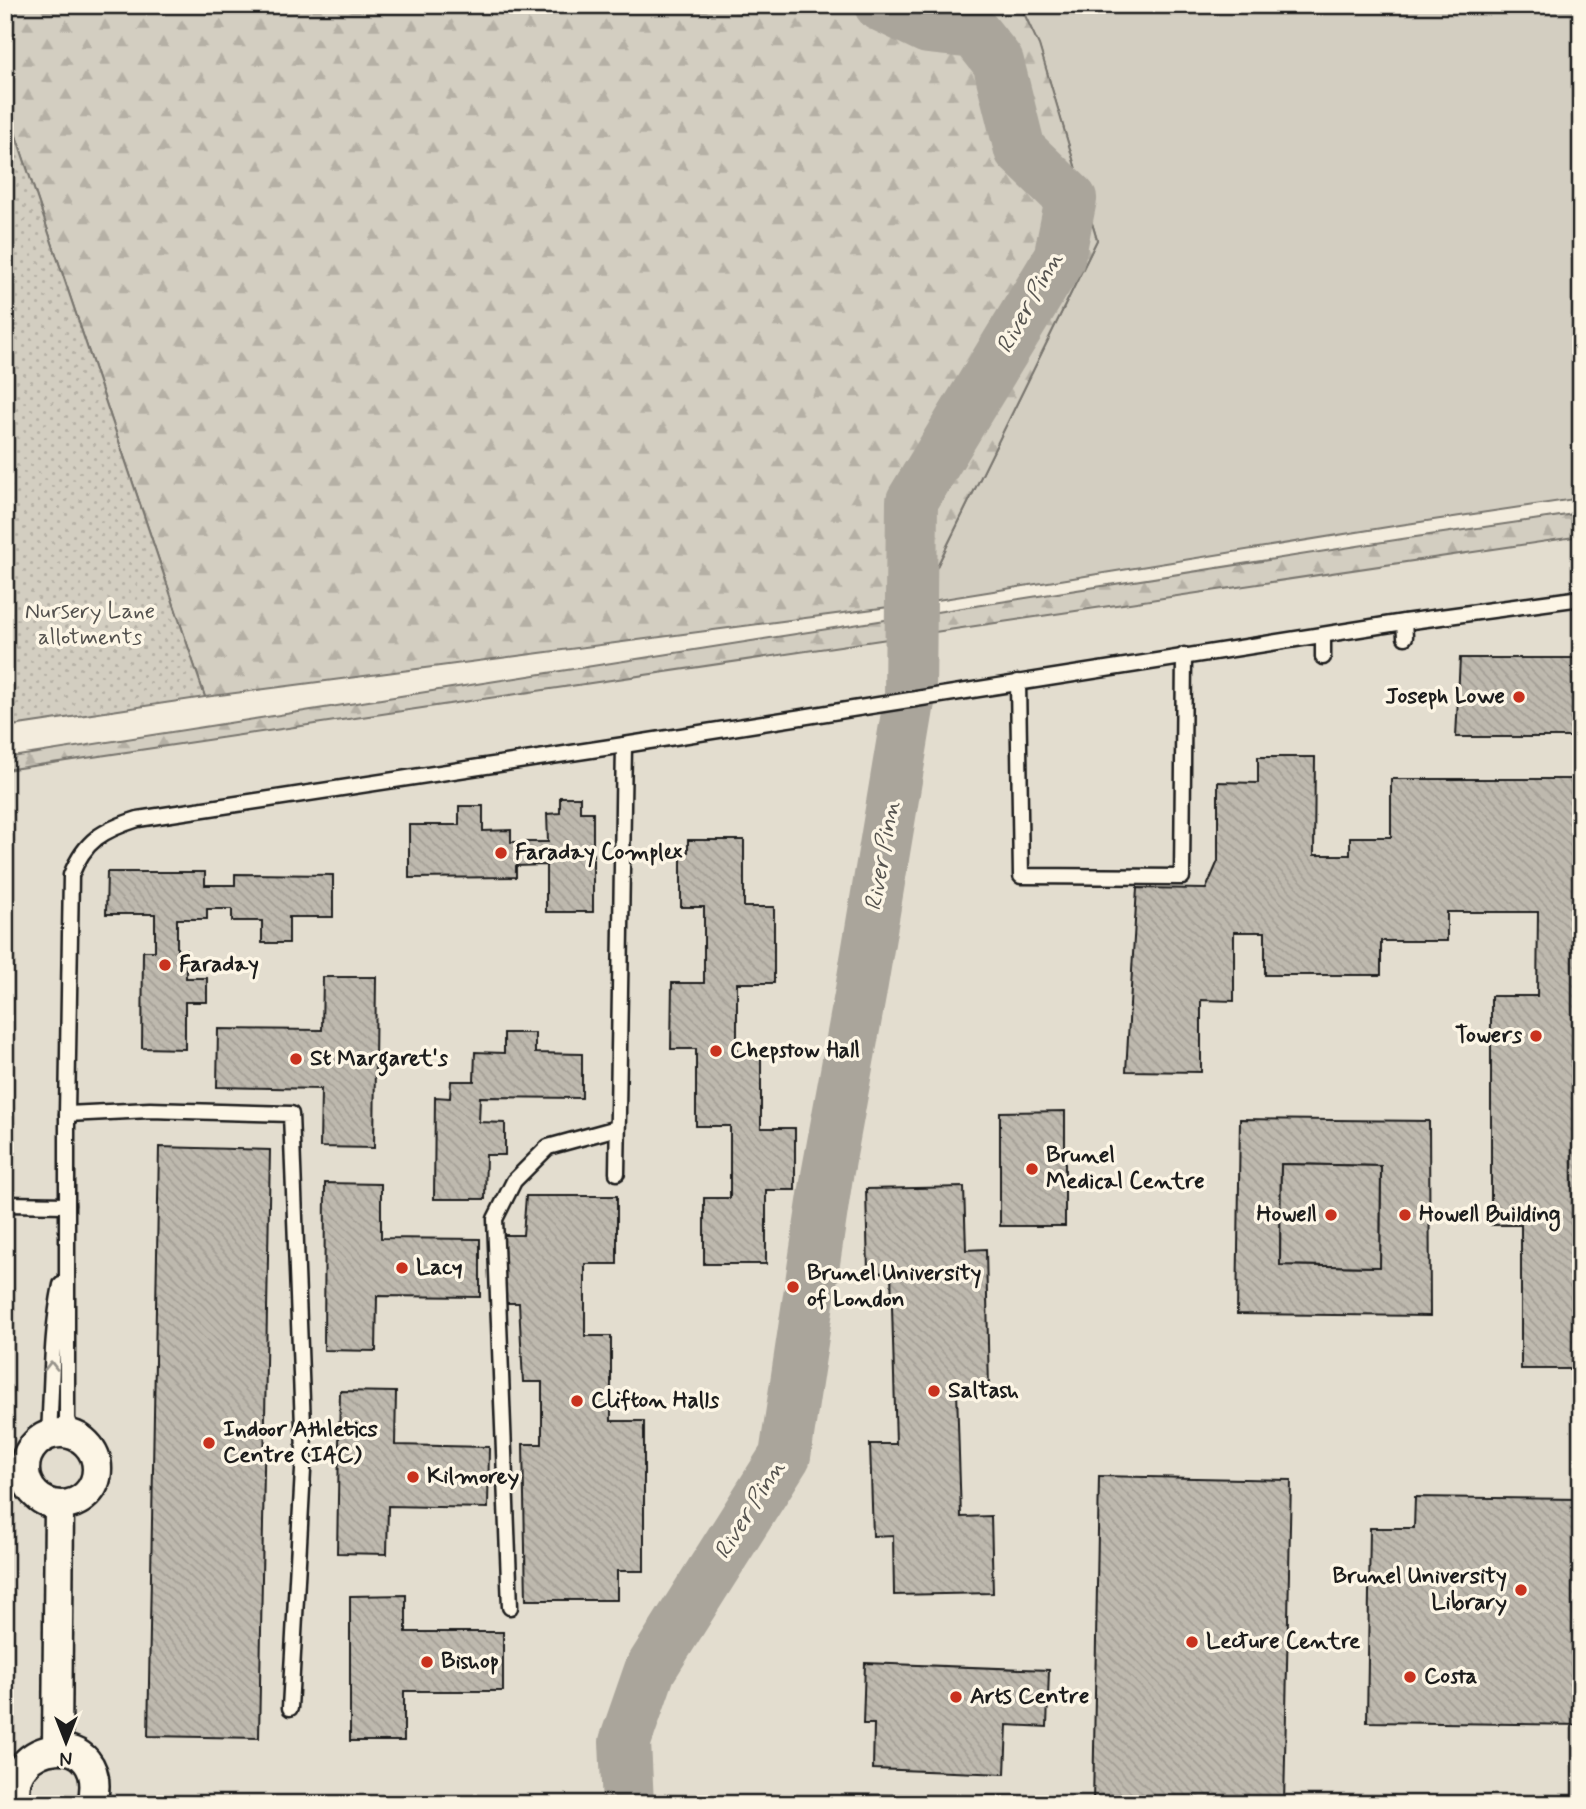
<svg xmlns="http://www.w3.org/2000/svg" width="1586" height="1809" font-family="Mynerve,sans-serif">
	<style>
		.built { fill: #e3ddcf }
		.grass { fill: #d3cec1; stroke: #78756e; stroke-width: 2 }
		.forest { fill: url(#forest-firs); stroke: #78756e; stroke-width: 2 }
		.park { fill: url(#park-tufts); stroke: #78756e; stroke-width: 2 }
		.garden { fill: url(#garden-dots); stroke: #78756e; stroke-width: 2 }
		.lines { fill: none; stroke-linecap: round; stroke-linejoin: round }
		.river { stroke: #aaa59b; stroke-width: 52 }
		.building { fill: url(#building-back-hatch); stroke: #1c1c1c; stroke-width: 2; fill-rule: evenodd }
		.service-casing { stroke: #1c1c1c; stroke-width: 19 }
		.minor-casing { stroke: #1c1c1c; stroke-width: 33 }
		.service { stroke: #fcf5e5; stroke-width: 14 }
		.minor { stroke: #fcf5e5; stroke-width: 28 }
		.oneway { stroke: #97938b }
		.poi-dot { fill: #c8321e; stroke: #fcf5e5; stroke-width: 2.5 }
		.labels { text-anchor: middle; dominant-baseline: central; stroke-width: 7; stroke-linejoin: round; paint-order: stroke }
		.park-label { font-size: 23px; fill: #53514e; stroke: #fcf5e5 }
		.poi-label { font-size: 23px; font-weight: bold; fill: #1c1c1c; stroke: #fcf5e5; text-anchor: start }
		.water-label { font-size: 24px; font-style: italic; fill: #55534f; stroke: #fcf5e5 }
	</style>
	<defs>
		<pattern id="forest-firs" width="22" height="20" patternUnits="userSpaceOnUse" patternTransform="scale(1.75)"><rect width="22" height="20" fill="#d3cec1"/><path d="M5 1l3.5 6h-7zM16 11l3.5 6h-7z" fill="#b5b0a5"/></pattern>
		<pattern id="park-tufts" width="24" height="20" patternUnits="userSpaceOnUse" patternTransform="scale(1.75)"><rect width="24" height="20" fill="#d3cec1"/><path d="M3 7l-1-3M5 7V3M7 7l1-3M15 17l-1-3M17 17v-4M19 17l1-3" fill="none" stroke="#b5b0a5"/></pattern>
		<pattern id="garden-dots" width="8" height="8" patternUnits="userSpaceOnUse" patternTransform="scale(1.75)"><rect width="8" height="8" fill="#d3cec1"/><path d="M2 2h.1M6 6h.1" fill="none" stroke="#b5b0a5" stroke-width="1.8" stroke-linecap="round"/></pattern>
		<pattern id="building-back-hatch" width="6" height="6" patternUnits="userSpaceOnUse" patternTransform="scale(1.75)"><rect width="6" height="6" fill="#beb9ae"/><path d="M-1 5l2 2M0 0l6 6M5-1l2 2" fill="none" stroke="#a39e95"/></pattern>
	</defs>
	<rect width="100%" height="100%" fill="#f3ecdd"/>
	<filter id="ink" filterUnits="userSpaceOnUse"><feTurbulence type="fractalNoise" baseFrequency=".0143" numOctaves="2"/><feDisplacementMap in="SourceGraphic" scale="14" xChannelSelector="R" yChannelSelector="G"/><feConvolveMatrix kernelMatrix="1 2 1 2 8 2 1 2 1" color-interpolation-filters="sRGB"/></filter>
	<g filter="url(#ink)">
		<path class="built" d="M1581,536V1804H5V770Z"/>
		<path class="grass" d="M1020,5H1581V498L1400,525L919,603L1097,240L1039,46Z"/>
		<g class="forest">
			<path d="M5,5H1020L1039,45L1097,240L919,603L205,697L5,103Z"/>
			<path d="M1581,513V536L5,770V758L1402,539Z"/>
		</g>
		<path class="park" d="M841,1794L1074,1797L1075,1804H841Z"/>
		<path class="garden" d="M5,103L205,697L5,727Z"/>
		<g class="lines">
			<path class="river" d="M628,1804L625,1742L650,1670L785,1456L827,1176L861,990L910,696L912,501L1059,259L1071,199L1020,150L998,62L975,33L928,28L880,5"/>
		</g>
		<g class="building">
			<path d="M1460,658H1581V737H1456Z"/>
			<path d="M1258,757H1315L1314,855H1350V837H1391V779H1581V1369H1521V1225H1491V996H1537L1538,912H1447V941H1381V975H1265V932H1234V1001L1201,1000V1072L1126,1071L1137,888L1206,889L1218,861V782L1258,783Z"/>
			<path d="M560,797H580V812H593V912H546V865L516,866V877L409,878V825H459V806H483V831L511,830V842H548L547,814L560,813Z"/>
			<path d="M688,840H744V907H774V983H737V1053H761V1128H795V1190H766V1264H704V1198H730V1126H696V1049H671L672,983H704V907H681V852H688Z"/>
			<path d="M107,872H205V885H235V874L333,875V917H289V943H262V921H232V909H207V919H177V950H186V978H207V1002H185V1049L142,1048L143,951H155V914H106Z"/>
			<path d="M323,977H376L374,1148L320,1147L321,1089L217,1087L218,1029L322,1030Z"/>
			<path d="M504,1033H535V1053L582,1054V1098L480,1097L479,1122L505,1123V1155H486L485,1199H434L435,1097L450,1098L451,1081H474L475,1052L504,1053Z"/>
			<path d="M1065,1111V1226H1000V1112Z"/>
			<path d="M1240,1119L1429,1121L1430,1316L1237,1314ZM1281,1164L1381,1166L1380,1267L1280,1265Z"/>
			<path d="M159,1147L270,1150L259,1738L148,1736Z"/>
			<path d="M1281,1164L1381,1166L1380,1267L1280,1265Z"/>
			<path d="M325,1183L381,1184V1238L480,1239V1297L377,1296L376,1351L324,1350Z"/>
			<path d="M964,1187L966,1250L986,1249L989,1390L957,1391L961,1517L991,1516L993,1593L894,1595L893,1535L873,1536L870,1444H896L891,1272L868,1273L866,1189Z"/>
			<path d="M526,1196H617V1264H585V1336H611V1421H644V1571H617V1600H526L523,1444H542V1382H523L519,1303H500V1235H523Z"/>
			<path d="M340,1391L396,1392L395,1445L489,1447L488,1508L388,1506L387,1554L337,1553Z"/>
			<path d="M1099,1476L1291,1480L1284,1804H1093Z"/>
			<path d="M1415,1497L1581,1499V1725L1367,1722L1370,1528H1414Z"/>
			<path d="M406,1595V1632H503V1691H404V1741H350V1596Z"/>
			<path d="M865,1663L1049,1670L1047,1727L1007,1725L1005,1774L873,1769L874,1724H863Z"/>
		</g>
		<g class="lines">
			<defs>
				<g id="service">
					<path d="M1404,622L1405,637"/>
					<path d="M1323,636V657"/>
					<path d="M1018,682L1021,876L1182,877L1184,655"/>
					<path d="M67,1114L150,1110L291,1114L304,1452L290,1708"/>
					<path d="M617,1173L624,745"/>
					<path d="M5,1204L67,1205"/>
					<path d="M49,1434C52,1384 51,1334 61,1285"/>
					<path d="M72,1434L67,1419V1114L71,875C85,840 103,830 138,819L624,745L1404,622L1581,598"/>
					<path d="M5,1467H25"/>
					<path d="M510,1607L495,1219L514,1181L548,1147L617,1128"/>
				</g>
				<g id="minor">
					<circle cx="61" cy="1469" r="36"/>
					<path d="M57,1748L59,1505"/>
					<path d="M17,1804C0,1738 112,1724 92,1804"/>
				</g>
			</defs>
			<use href="#service" class="service-casing"/>
			<use href="#minor" class="minor-casing"/>
			<use href="#service" class="service"/>
			<use href="#minor" class="minor"/>
		</g>
		<defs><path id="oneway-chevron" d="M-2-3.5L2.5 0L-2 3.5" fill="none" stroke-width="1.6" stroke-linecap="round" stroke-linejoin="round" transform="scale(1.75)"/></defs>
		<use class="oneway" href="#oneway-chevron" transform="translate(51 1366) rotate(-90)"/>
	</g>
	<g class="poi-dot">
		<circle cx="1519" cy="697" r="7"/>
		<circle cx="501" cy="853" r="7"/>
		<circle cx="165" cy="965" r="7"/>
		<circle cx="1536" cy="1036" r="7"/>
		<circle cx="716" cy="1051" r="7"/>
		<circle cx="296" cy="1059" r="7"/>
		<circle cx="1032" cy="1169" r="7"/>
		<circle cx="1331" cy="1215" r="7"/>
		<circle cx="1405" cy="1215" r="7"/>
		<circle cx="402" cy="1268" r="7"/>
		<circle cx="793" cy="1287" r="7"/>
		<circle cx="934" cy="1391" r="7"/>
		<circle cx="577" cy="1401" r="7"/>
		<circle cx="209" cy="1443" r="7"/>
		<circle cx="413" cy="1477" r="7"/>
		<circle cx="1521" cy="1590" r="7"/>
		<circle cx="1192" cy="1642" r="7"/>
		<circle cx="427" cy="1662" r="7"/>
		<circle cx="1410" cy="1677" r="7"/>
		<circle cx="956" cy="1697" r="7"/>
	</g>
	<g class="labels">
		<g class="park-label">
			<text x="90" y="612">Nursery Lane<tspan x="90" dy="26">allotments</tspan></text>
		</g>
		<g class="poi-label">
			<text x="1505" y="697" text-anchor="end">Joseph Lowe</text>
			<text x="515" y="853">Faraday Complex</text>
			<text x="179" y="965">Faraday</text>
			<text x="1522" y="1036" text-anchor="end">Towers</text>
			<text x="730" y="1051">Chepstow Hall</text>
			<text x="310" y="1059">St Margaret's</text>
			<text x="1046" y="1156">Brunel<tspan x="1046" dy="26">Medical Centre</tspan></text>
			<text x="1317" y="1215" text-anchor="end">Howell</text>
			<text x="1419" y="1215">Howell Building</text>
			<text x="416" y="1268">Lacy</text>
			<text x="807" y="1274">Brunel University<tspan x="807" dy="26">of London</tspan></text>
			<text x="948" y="1391">Saltash</text>
			<text x="591" y="1401">Clifton Halls</text>
			<text x="223" y="1430">Indoor Athletics<tspan x="223" dy="26">Centre (IAC)</tspan></text>
			<text x="427" y="1477">Kilmorey</text>
			<text x="1507" y="1577" text-anchor="end">Brunel University<tspan x="1507" dy="26">Library</tspan></text>
			<text x="1206" y="1642">Lecture Centre</text>
			<text x="441" y="1662">Bishop</text>
			<text x="1424" y="1677">Costa</text>
			<text x="970" y="1697">Arts Centre</text>
		</g>
		<g class="water-label">
			<text transform="translate(1030 303) rotate(-61)">River Pinn</text>
			<text transform="translate(883 856) rotate(-80)">River Pinn</text>
			<text transform="translate(750 1510) rotate(-58)">River Pinn</text>
		</g>
	</g>
	<rect width="1586" height="1809" fill="none" stroke="#fcf5e5" stroke-width="28"/>
	<rect x="14" y="14" width="1558" height="1781" fill="none" stroke="#1c1c1c" stroke-width="2.5" filter="url(#ink)"/>
	<g transform="translate(66 1742) rotate(180)" stroke="#fcf5e5" stroke-width="5" paint-order="stroke">
	<path d="M0-5L12 26L0 18L-12 26Z" fill="#1c1c1c"/>
	<text y="-10" font-size="19" font-weight="bold" text-anchor="middle" fill="#1c1c1c">N</text>
	</g>
</svg>
